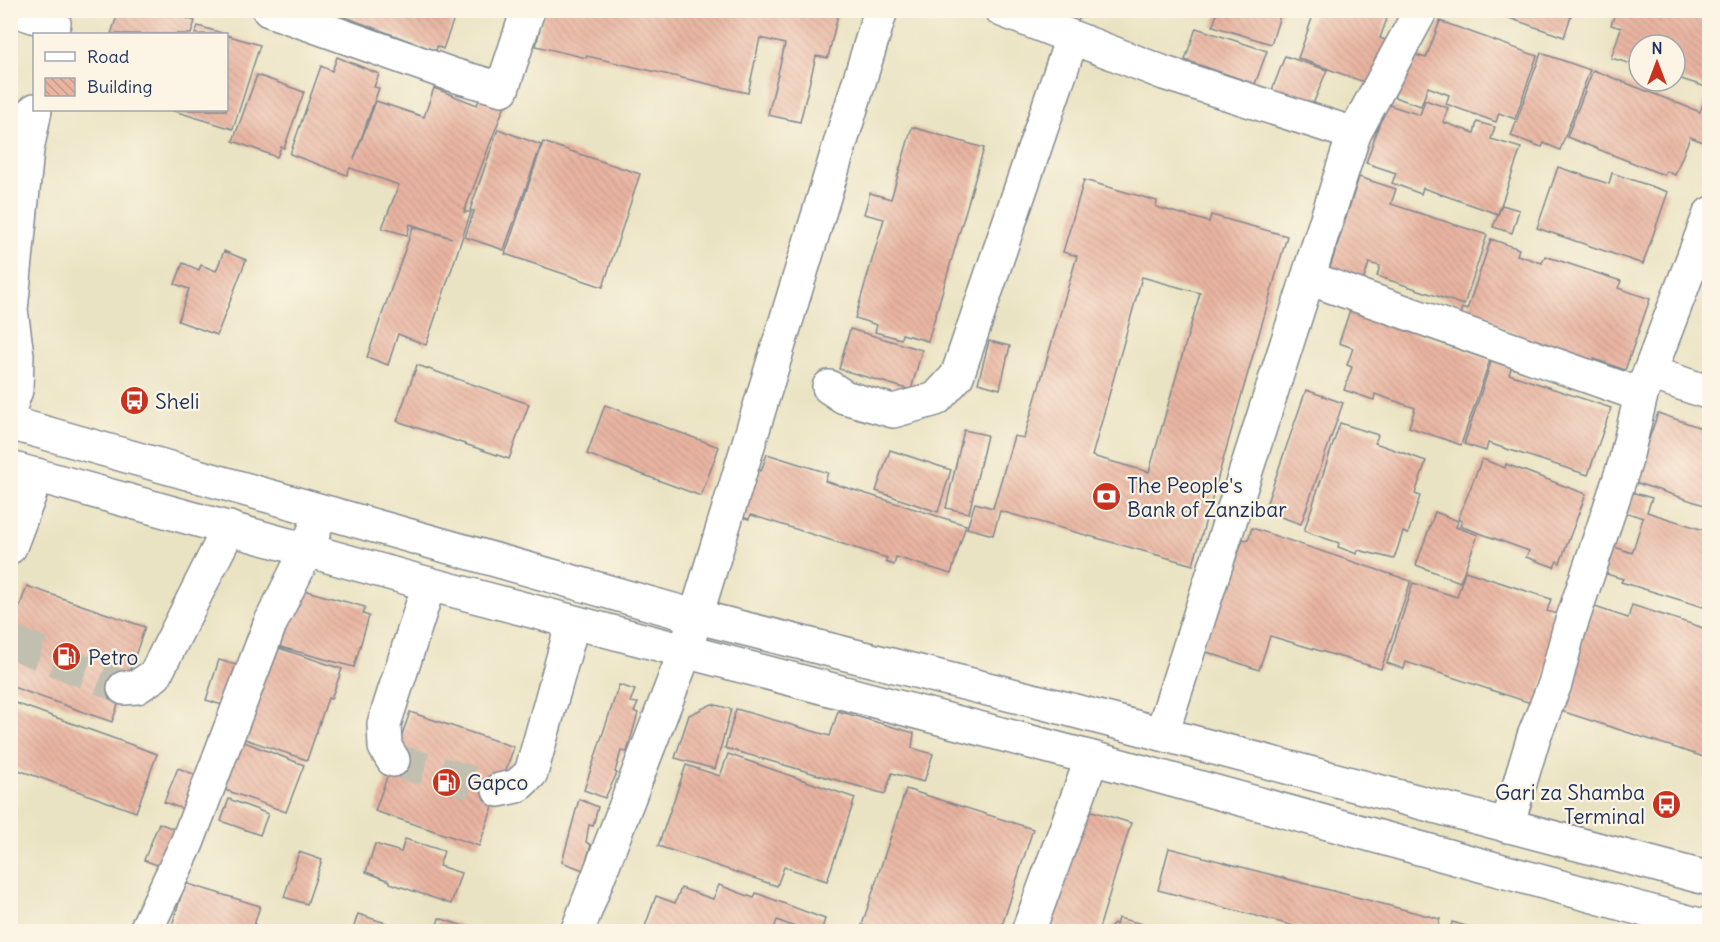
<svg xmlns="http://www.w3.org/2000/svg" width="1720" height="942" font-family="Delius,sans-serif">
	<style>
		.building { fill: url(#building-back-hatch); fill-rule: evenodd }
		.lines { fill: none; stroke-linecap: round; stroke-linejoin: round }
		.minor-tunnel { stroke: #c1bfaf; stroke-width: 33; stroke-dasharray: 33 16; stroke-linecap: butt }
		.minor-casing { stroke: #828990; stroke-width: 36 }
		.major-casing { stroke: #828990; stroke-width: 36 }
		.minor { stroke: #fff; stroke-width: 33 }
		.major { stroke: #fff; stroke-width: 33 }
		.labels { text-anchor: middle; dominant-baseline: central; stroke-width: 4.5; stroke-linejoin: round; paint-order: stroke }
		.poi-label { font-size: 21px; fill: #1b2f5e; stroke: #fcf5e5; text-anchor: start }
	</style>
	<defs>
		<pattern id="building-back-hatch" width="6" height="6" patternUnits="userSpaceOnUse" patternTransform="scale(1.5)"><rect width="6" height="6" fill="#e9b4a0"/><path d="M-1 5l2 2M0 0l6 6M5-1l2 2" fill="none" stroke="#c79b8c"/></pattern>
	</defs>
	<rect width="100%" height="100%" fill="#fcf5e5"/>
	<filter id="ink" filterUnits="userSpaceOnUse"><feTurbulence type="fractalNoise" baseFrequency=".0167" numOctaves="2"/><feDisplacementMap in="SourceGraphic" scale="12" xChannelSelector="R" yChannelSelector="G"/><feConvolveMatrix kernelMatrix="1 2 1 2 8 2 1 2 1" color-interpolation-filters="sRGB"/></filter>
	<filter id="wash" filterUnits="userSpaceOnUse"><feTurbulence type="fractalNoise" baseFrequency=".008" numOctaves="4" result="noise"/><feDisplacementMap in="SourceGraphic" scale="24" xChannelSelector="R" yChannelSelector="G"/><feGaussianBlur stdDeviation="1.35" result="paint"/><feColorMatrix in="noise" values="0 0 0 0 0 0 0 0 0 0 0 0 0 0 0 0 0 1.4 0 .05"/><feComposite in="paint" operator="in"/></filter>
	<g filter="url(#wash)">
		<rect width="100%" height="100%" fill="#eae3c3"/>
		<g id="blocks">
			<g class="building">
				<path d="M119,10H161L195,21L191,34H111Z"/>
				<path d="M457,10L443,49L437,46L436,51L329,11Z"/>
				<path d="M544,10H839L828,58L816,56L800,122L768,115L785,44L760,38L748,93L587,56L586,58L536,46Z"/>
				<path d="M1029,10H1082L1076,27Z"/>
				<path d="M1218,10H1282L1271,44L1213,26Z"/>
				<path d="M1315,10H1390L1380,38L1391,42L1375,86L1298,58Z"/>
				<path d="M1486,10H1573L1564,37Z"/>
				<path d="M1616,10H1694L1710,15V78L1706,87L1675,77V45H1639V66L1611,58L1621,28L1611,25Z"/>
				<path d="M1440,21L1537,56L1515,119L1499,113L1496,122L1446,104L1449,95L1428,87L1421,106L1394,97L1410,53L1426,58Z"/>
				<path d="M198,26L225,34H195Z"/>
				<path d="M1196,28L1267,51L1255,84L1185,60Z"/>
				<path d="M226,35L260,45L233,129L171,110H226Z"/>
				<path d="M1541,53L1590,70L1560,150L1544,143L1542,147L1511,136Z"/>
				<path d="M1285,56L1327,70L1313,104L1272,90Z"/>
				<path d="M337,57L379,74L374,87L379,88L354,159L376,101L424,117L434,88L477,105L481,95L506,102L464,212H471L426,345L398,334L388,365L367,357L413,227L452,238L410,224L407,235L382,228L399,185L350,168L347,175L290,154L321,66L332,71Z"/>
				<path d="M1593,70L1700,112L1705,99L1710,101V135L1706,143L1690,137L1675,175L1666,171L1664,175L1567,137Z"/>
				<path d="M257,75L304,92L284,148L281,147L277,157L233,141Z"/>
				<path d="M1425,100L1448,108L1443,122L1474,133L1477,122L1495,127L1491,139L1521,148L1498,214L1423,188L1421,194L1392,183L1396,173L1366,163L1386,104L1420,115Z"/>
				<path d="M912,127L984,148L928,341L902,334L901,339L875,332L877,325L855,318L884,219L864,214L870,193L891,199Z"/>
				<path d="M498,129L541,145L504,250L465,237L474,211L470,210Z"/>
				<path d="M543,142L640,174L603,287L505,254Z"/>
				<path d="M1558,167L1609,184L1612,173L1668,192L1643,264L1537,228Z"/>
				<path d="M1359,177L1396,189L1391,204L1487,235L1464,305L1377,276L1380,266L1369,263L1361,288L1327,277Z"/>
				<path d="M1084,180L1157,201L1156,207L1209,222L1211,215L1287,236L1193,565L1000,511L993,535L967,528L975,503L993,508L1014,436L1024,438L1077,256L1063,252ZM1142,277L1200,293L1149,472L1092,456Z"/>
				<path d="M1502,205L1519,210L1512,233L1493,227Z"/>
				<path d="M1491,239L1519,249L1517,255L1542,263L1545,256L1621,281L1618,288L1650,299L1625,370L1594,359L1590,368L1513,341L1516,333L1495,326L1493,335L1458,320L1462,308L1467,310Z"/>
				<path d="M224,251L246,260L217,335L178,321L189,289L175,284L183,263L199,270L201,265L216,271Z"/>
				<path d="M1353,301L1390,314L1387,324L1490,360L1461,445L1409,427L1415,408L1375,394L1374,400L1344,390L1352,367L1347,365L1353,348L1339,343Z"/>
				<path d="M850,329L922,350L911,390L839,369Z"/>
				<path d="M989,341L1010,346L1000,389L978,383Z"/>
				<path d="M1495,350L1515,357L1509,374L1611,408L1588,475L1488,443L1486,451L1464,444Z"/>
				<path d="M417,365L529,404L509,459L397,421Z"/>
				<path d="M1306,390L1343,403L1301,524L1264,511Z"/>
				<path d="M605,405L719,447L701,496L587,454Z"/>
				<path d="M1658,413L1710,431V507L1634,482Z"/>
				<path d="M1340,423L1378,435L1375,443L1426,461L1415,494L1420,496L1408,534L1403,532L1394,559L1358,550L1357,554L1338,547L1339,543L1304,531Z"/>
				<path d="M964,430L987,435L969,513L946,508Z"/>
				<path d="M890,450L951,470L938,512L876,491Z"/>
				<path d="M767,454L828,473L825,481L966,525L951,574L896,557L894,565L885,562L887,558L751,515L749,519L730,514L745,466L761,471Z"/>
				<path d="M1482,459L1505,468L1506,464L1586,494L1560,563L1557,561L1554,567L1526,557L1529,551L1460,526L1462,521L1458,519Z"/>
				<path d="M1631,492L1652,498L1647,512L1710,532V609L1621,582L1623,579L1600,572L1609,545L1632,553L1643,518L1625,512Z"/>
				<path d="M1435,512L1458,521L1456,527L1478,535L1460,582L1416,565Z"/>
				<path d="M1252,528L1411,581L1381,669L1270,636L1259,670L1201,650L1232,563L1234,564L1243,539L1248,540Z"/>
				<path d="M1465,571L1551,599L1547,611L1560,615L1537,705L1406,662L1404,669L1387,663L1413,583L1457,597Z"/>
				<path d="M27,586L145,627L112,722L10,686V633Z"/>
				<path d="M299,589L365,607L363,614L369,616L354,667L273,645Z"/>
				<path d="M1589,605L1628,618L1632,605L1710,630V759L1558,710Z"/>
				<path d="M270,645L342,669L331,699L328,698L307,760L239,737Z"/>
				<path d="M219,660L236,665L222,705L206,700Z"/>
				<path d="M619,685L635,690L630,702L638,703L634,712L638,713L627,752L621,751L615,772L617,773L605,798L584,790Z"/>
				<path d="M10,701L157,754L136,812L10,767Z"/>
				<path d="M712,704L731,709L715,769L675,758L689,715Z"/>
				<path d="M736,709L830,736L838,711L914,733L912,748L933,754L924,782L892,773L885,794L725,748Z"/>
				<path d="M410,712L514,747L479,846L375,811Z"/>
				<path d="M239,740L304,765L286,812L220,788Z"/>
				<path d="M728,754L855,798L827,881L784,867L777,886L658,846L686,765L720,776Z"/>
				<path d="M178,768L196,775L183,809L164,802Z"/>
				<path d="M906,789L1033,829L1000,932H883L862,925Z"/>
				<path d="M229,799L268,814L260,835L221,821Z"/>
				<path d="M579,799L598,807L593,826L589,825L586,842L591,845L583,870L562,862Z"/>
				<path d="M1079,807L1131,823L1098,932H1041Z"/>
				<path d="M159,823L179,831L165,868L144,860Z"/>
				<path d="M405,839L444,851L439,866L461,873L451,904L390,883V881L366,872L375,844L401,852Z"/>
				<path d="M1169,848L1440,919L1436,932H1317L1158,890Z"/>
				<path d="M299,852L322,860L307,904L284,897Z"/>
				<path d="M185,883L260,906L252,932H170Z"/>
				<path d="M719,885L754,898L756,893L825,919L821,932H807L777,920L773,932H643L656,896L675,903L681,888L713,899Z"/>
				<path d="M358,914L410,931V932L353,929Z"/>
				<path d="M439,918L479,931V932H435Z"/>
				<path d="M1118,918L1143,924L1142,932H1111L1109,929L1114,923L1116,925Z"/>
				<path d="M1452,922L1484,931V932H1450Z"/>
			</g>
		</g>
	</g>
	<g filter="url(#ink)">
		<use href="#blocks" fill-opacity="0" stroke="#828990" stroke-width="1.5"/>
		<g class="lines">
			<g class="minor-tunnel">
				<path d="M10,641L124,688"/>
				<path d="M393,760L499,790"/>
			</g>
			<defs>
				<g id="minor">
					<path d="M15,10L54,23"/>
					<path d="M269,10L453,75L502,89L528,10"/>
					<path d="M1002,10L1164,73L1354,134"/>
					<path d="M1308,278L1641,395"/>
					<path d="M1651,373L1710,393"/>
					<path d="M829,387L844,397L893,411L936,399L957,376L1072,38"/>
					<path d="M10,407L16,390L17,355L11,310L27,150L35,110"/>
					<path d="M10,547L37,475"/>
					<path d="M124,688L137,687L155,675L229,528"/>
					<path d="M1162,733L1354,134L1421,10"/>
					<path d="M393,760L385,747L384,724L429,584"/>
					<path d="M499,790L517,786L531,773L573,622"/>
					<path d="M1507,826L1534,736L1555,684L1569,630L1625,463L1641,395L1710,214"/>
					<path d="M145,932L187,843L270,624L307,550L321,512"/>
					<path d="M577,932L685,652L881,10"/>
					<path d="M1028,932L1092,758"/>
				</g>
				<g id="major">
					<path d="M10,423L694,616L1056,706L1710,879"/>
					<path d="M10,468L429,584L1092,758L1710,928"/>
				</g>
			</defs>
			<use href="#minor" class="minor-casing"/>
			<use href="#major" class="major-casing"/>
			<use href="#minor" class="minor"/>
			<use href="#major" class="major"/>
		</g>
	</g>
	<defs>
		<symbol id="bus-disc" viewBox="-11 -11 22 22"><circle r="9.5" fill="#c8321e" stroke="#fcf5e5"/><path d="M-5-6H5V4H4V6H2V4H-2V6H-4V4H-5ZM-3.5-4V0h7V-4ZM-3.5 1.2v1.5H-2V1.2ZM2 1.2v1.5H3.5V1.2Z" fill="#fff"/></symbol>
		<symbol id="bank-disc" viewBox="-11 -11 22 22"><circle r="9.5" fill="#c8321e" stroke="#fcf5e5"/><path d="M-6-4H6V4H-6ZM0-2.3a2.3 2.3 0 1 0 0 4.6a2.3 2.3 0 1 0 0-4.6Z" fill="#fff"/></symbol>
		<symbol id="fuel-disc" viewBox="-11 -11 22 22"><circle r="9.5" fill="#c8321e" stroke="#fcf5e5"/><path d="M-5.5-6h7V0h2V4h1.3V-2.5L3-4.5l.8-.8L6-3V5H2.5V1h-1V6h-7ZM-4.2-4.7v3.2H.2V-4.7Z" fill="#fff"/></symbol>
	</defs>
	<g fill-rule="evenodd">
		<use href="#bus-disc" x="118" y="384" width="33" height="33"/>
		<use href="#bank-disc" x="1090" y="480" width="33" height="33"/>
		<use href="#fuel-disc" x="50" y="640" width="33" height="33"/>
		<use href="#fuel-disc" x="430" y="766" width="33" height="33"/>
		<use href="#bus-disc" x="1650" y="788" width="33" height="33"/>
	</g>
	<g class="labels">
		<g class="poi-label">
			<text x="155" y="401">Sheli</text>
			<text x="1127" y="485">The People's<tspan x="1127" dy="24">Bank of Zanzibar</tspan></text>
			<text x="88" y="657">Petro</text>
			<text x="467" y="782">Gapco</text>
			<text x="1645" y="792" text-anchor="end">Gari za Shamba<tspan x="1645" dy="24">Terminal</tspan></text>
		</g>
	</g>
	<rect width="1720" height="942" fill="none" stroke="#fcf5e5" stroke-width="36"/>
	<rect x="33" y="33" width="195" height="78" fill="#fcf5e5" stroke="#a2a6af" stroke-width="1.5"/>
	<rect x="45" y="52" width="30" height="9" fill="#ffffff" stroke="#a2a6af" stroke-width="1.5"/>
	<text x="87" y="63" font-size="18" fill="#1b2f5e">Road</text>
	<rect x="45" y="78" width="30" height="18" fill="url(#building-back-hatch)" stroke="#a2a6af" stroke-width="1.5"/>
	<text x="87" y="93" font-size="18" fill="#1b2f5e">Building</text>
	<g transform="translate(1657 63)"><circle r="28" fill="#fcf5e5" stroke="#a2a6af" stroke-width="1.5"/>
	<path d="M0-4.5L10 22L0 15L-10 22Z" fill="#c8321e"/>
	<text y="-9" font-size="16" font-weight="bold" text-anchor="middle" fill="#1b2f5e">N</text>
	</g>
</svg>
